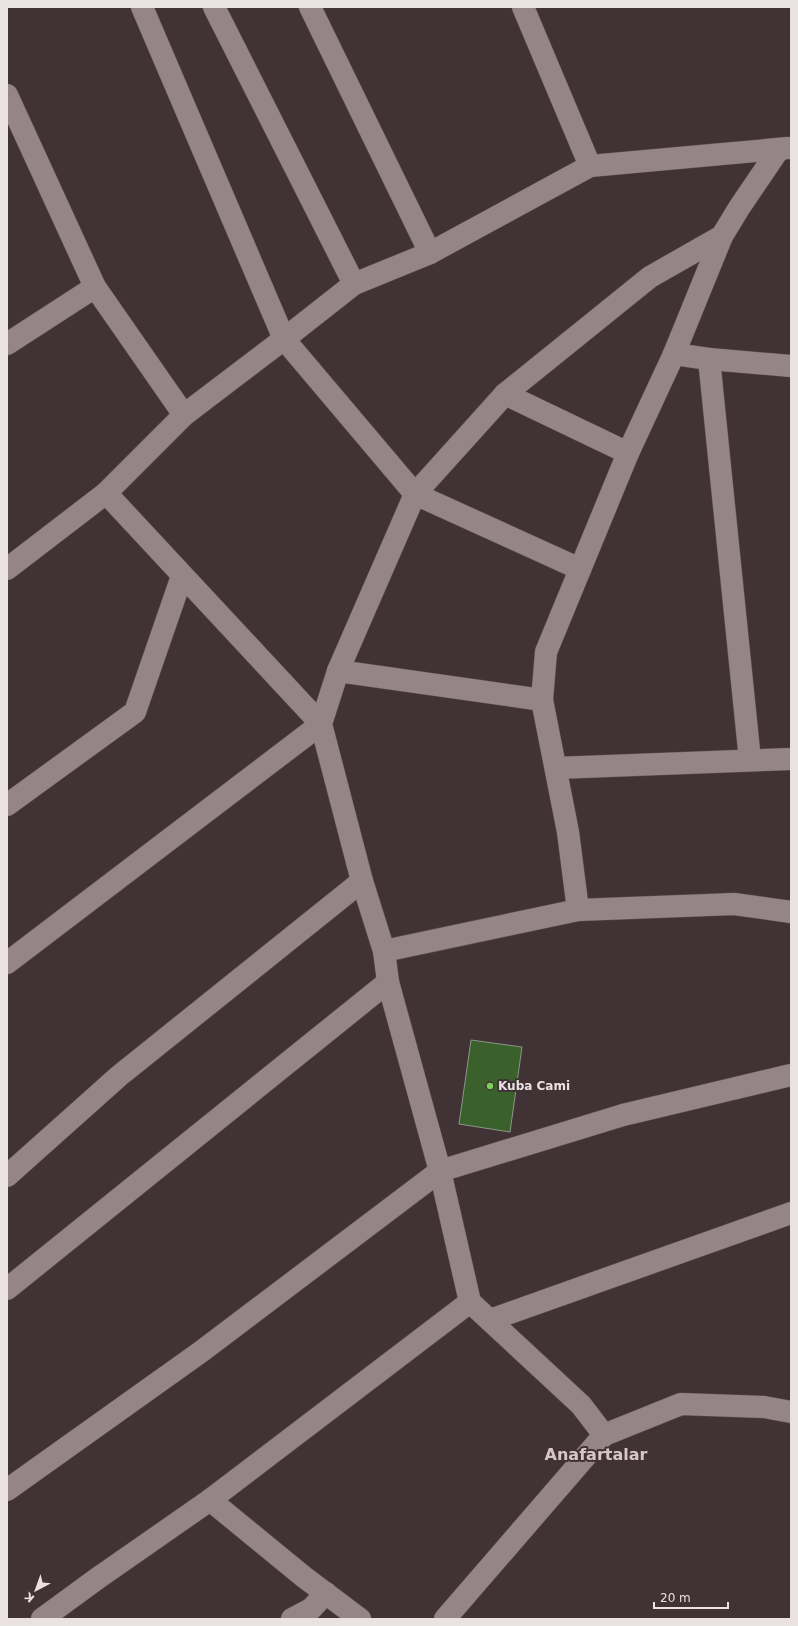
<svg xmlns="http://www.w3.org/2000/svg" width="798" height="1626" font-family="'DejaVu Sans',sans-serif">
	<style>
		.building { fill: #3a602b; stroke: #8c9589 }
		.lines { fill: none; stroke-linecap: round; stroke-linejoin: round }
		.minor-casing { stroke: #5e5253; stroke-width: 23 }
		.minor { stroke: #958587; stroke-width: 22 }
		.poi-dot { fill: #7bd156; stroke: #413335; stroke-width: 1.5 }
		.labels { text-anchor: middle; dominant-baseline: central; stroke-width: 4; stroke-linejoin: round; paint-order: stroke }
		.poi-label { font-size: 12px; font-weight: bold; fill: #eae1e2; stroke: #413335; text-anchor: start }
		.district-label { font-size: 16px; font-weight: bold; fill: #d7c6c7; stroke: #413335 }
	</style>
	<rect width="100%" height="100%" fill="#413335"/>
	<path class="building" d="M471,1040L522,1047L510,1132L459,1124Z"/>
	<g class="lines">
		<defs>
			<g id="minor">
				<path d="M142,7L284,339L415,494L580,569"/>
				<path d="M214,7L354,284"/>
				<path d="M310,7L430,253"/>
				<path d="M523,7L590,166"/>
				<path d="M7,95L95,287L184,415"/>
				<path d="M7,344L95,287"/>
				<path d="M674,354L709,359L791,366"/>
				<path d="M709,359L750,760"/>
				<path d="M505,394L628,453"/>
				<path d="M7,569L106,493L184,415L284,339L354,284L430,253L590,166L788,148"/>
				<path d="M338,671L542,700"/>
				<path d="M556,768L791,759"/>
				<path d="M7,805L135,712L182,576"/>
				<path d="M578,910L568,832L542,700L546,652L628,453L674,354L722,236"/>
				<path d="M384,951L578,910L734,904L791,912"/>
				<path d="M7,963L321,724L106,493"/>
				<path d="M7,1176L119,1076L362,881"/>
				<path d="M7,1289L388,982"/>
				<path d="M490,1320L791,1213"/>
				<path d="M604,1435L581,1405L470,1302L440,1171L388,982L384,951L362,881L321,724L338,671L415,494L505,394L650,277L722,236L739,208L779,149"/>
				<path d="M7,1490L202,1351L440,1171L623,1115L791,1075"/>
				<path d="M210,1500L304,1577L360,1619"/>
				<path d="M42,1619L98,1578L210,1500L470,1302"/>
				<path d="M292,1619L311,1609L326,1593"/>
				<path d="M445,1619L604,1435L681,1404L764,1407L791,1412"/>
			</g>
		</defs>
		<use href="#minor" class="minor-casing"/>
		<use href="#minor" class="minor"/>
	</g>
	<circle class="poi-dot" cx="490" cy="1086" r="4"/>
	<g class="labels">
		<g class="poi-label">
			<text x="498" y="1086">Kuba Cami</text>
		</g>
		<g class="district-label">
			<text x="596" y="1454">Anafartalar</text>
		</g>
	</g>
	<rect width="798" height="1626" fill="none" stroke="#eae1e2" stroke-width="16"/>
	<g transform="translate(36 1590) rotate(221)" stroke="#413335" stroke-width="3" paint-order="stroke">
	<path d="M0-3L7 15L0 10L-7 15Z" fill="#eae1e2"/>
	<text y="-6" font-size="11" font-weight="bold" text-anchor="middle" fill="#eae1e2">K</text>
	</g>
	<path d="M654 1602v6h74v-6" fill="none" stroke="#eae1e2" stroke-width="2"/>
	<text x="660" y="1602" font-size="12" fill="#eae1e2" stroke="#413335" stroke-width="3" paint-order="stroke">20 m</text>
</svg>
